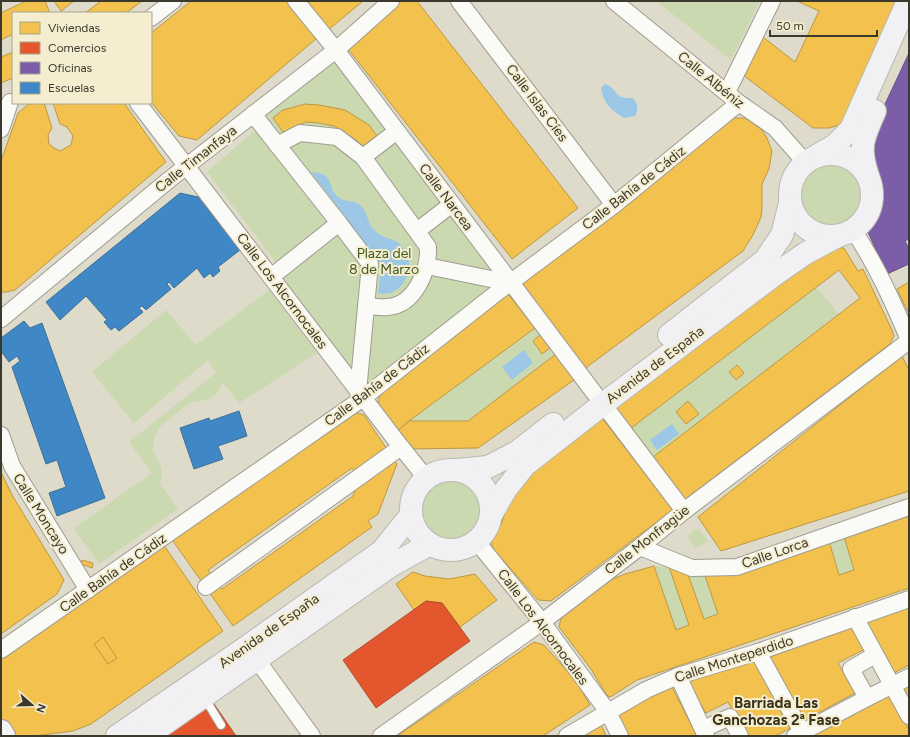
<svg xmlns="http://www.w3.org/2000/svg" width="910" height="737" font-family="Figtree,sans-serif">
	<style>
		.green { fill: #cad9b0 }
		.water { fill: #9cc7e6 }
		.homes { fill: #f2c14e; stroke: #bb9844; fill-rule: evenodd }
		.shops { fill: #e4572e; stroke: #b14e2e }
		.offices { fill: #7b5ea7; stroke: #685382 }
		.schools { fill: #3f88c5; stroke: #3e7097 }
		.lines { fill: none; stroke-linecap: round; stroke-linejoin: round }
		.lane-casing { stroke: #9f9c90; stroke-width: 10 }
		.street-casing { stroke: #9f9c90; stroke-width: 18 }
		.secondary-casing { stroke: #9f9c90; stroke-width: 24 }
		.primary-casing { stroke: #bab8b0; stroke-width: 24 }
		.lane { stroke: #fafaf7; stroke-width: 8 }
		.street { stroke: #fafaf7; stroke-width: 16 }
		.secondary { stroke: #f6f5f5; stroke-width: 22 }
		.primary { stroke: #f1f0f2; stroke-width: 22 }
		.labels { text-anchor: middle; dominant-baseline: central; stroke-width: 4; stroke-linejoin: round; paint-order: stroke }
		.street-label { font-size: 14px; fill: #3b382d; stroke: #f4edd0 }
		.park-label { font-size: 14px; fill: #415b1f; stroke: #f4edd0 }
		.neighbourhood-label { font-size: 15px; font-weight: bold; fill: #39331b; stroke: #f4edd0 }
	</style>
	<rect width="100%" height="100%" fill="#dfdbcb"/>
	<g class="green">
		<path d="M656,1H760L731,60Z"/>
		<path d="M336,50L510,283L358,392L271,277L281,269L207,172L261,125L253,114Z"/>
		<circle cx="829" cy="197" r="32"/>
		<path d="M816,287L839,314L653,457L630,429Z"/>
		<path d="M269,290L317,353L239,403L223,383C219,390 214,399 205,400C199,402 195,401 189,403L160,427L154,437L153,451L161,467L162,476L160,484L178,509L99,564L74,528L152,473L129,442L216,373L208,360L134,423L92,372L166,310L196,345Z"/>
		<path d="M535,328L556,354L468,421H409Z"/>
		<circle cx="451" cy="511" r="32"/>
		<path d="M698,528L708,541L696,549L687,536Z"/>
		<path d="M843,533L854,570L839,575L828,538Z"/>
		<path d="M654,566L669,567L689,625L676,630Z"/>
		<path d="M686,569L704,573L718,614L704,619Z"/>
	</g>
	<g class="water">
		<path d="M605,84C619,88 611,99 633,98L637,104V112L635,116L624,118C612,111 603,103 601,88Z"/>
		<path d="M311,172C338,174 325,189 340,198C347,203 355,199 362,207C368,214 368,225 375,231C383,239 394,238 401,245C415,260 410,283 393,292C388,294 382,294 378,293L381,264Z"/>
		<path d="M524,350L533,363L512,380L502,367Z"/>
		<path d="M672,424L679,434L657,450L650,440Z"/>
	</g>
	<g class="homes">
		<path d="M26,1H45L50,13H13V34L1,40V13Z"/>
		<path d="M54,1H74L61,11Z"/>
		<path d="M101,1H142L126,13H85Z"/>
		<path d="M191,1H287L317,38L197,140L179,136L151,102V33Z"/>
		<path d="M304,1H363L327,31Z"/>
		<path d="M402,1H417L578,208L512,259L345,45Z"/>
		<path d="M797,1H898L843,124L829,128H813L743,75L763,37L795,62L819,11Z"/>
		<path d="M13,52V78L1,83V57Z"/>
		<path d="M30,103H44L52,128L48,135L49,144L54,148L60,151L71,145L73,136L67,127L60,124L53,103H124L166,162L15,290L6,292H1V161L18,113Z"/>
		<path d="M305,104L319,105L345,110L369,125L377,136L363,146L356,140L334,126L318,123L306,122L283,132L273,118L283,110Z"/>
		<path d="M730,118H745L753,123L762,130L767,138L772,151L769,169L762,184V208L761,217L753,235L743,251L583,370L518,283Z"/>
		<path d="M825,247L844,248L858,271L863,269L892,330L894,336L890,344L684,500L653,457L860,298L839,270L630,429L613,409Z"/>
		<path d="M909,282V314L897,289Z"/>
		<path d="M508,294L535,328L409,421L398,431L378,405L380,392Z"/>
		<path d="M540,335L550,348L542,354L533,341Z"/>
		<path d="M556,354L574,380L478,448L405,449L394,434L409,421H468Z"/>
		<path d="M902,356L909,370V491L721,551L698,517Z"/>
		<path d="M737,365L744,373L736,380L729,372Z"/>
		<path d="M688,401L699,414L686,424L676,412Z"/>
		<path d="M346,410L364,415L397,464L378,514L368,521L372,527L233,626L168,534ZM352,468L359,477L353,496L222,589L208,570Z"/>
		<path d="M602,418L673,510L551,601L538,600L494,550L492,546V540L502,522L513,486Z"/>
		<path d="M1,472L12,495L64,580L57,594L1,634Z"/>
		<path d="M909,510V588L637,680L612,696L609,697L606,694L591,669L559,627L561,618L608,581L625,574L654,566L676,630L689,625L669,567L686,569L704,619L718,614L704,573L828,538L839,575L854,570L843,533Z"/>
		<path d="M161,541L223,631L91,724L73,731L34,736H11L1,731V650Z"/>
		<path d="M82,560L93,563L92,568L81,564Z"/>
		<path d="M413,572L425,576L449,579L475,574L497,600L460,627L442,603L426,601L414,610L396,584Z"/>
		<path d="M909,603V665L892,674L862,621Z"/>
		<path d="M850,623L865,649L838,663L855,693L803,721L765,655Z"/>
		<path d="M103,637L117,658L108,664L94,644Z"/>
		<path d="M534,642L544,645L576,681L590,705L543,736H397Z"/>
		<path d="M752,657L791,728L775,736H747L728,702L706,713L687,682Z"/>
		<path d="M909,682V707L898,688Z"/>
		<path d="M671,685L697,736H627L615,716Z"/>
		<path d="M888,692L909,730V736H805Z"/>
		<path d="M600,722L606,736H576Z"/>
	</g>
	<g class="shops">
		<path d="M426,601L442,603L470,641L376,708L343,660Z"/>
		<path d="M212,701L236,736H163Z"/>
	</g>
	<path class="offices" d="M909,53V239L905,241L909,249V264L887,274L866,228L874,211L878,195L874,173L872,132Z"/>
	<g class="schools">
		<path d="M180,193L198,197L240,250L218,267L220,271L213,277L210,273L204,278L197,268L174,288L169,282L167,284L171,289L146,310L142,306L139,308L143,312L119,331L115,327L111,330L104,322L107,320L86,296L60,320L46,302Z"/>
		<path d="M24,321L30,328L42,323L105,498L57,516L49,493L66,487L57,460L46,464L12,367L20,361L17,356L9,362L1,351V338Z"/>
		<path d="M239,411L247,436L218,446L223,459L194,469L180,428L209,418L210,421Z"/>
	</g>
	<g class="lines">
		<defs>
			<path id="lane" d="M204,697L221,725"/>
			<g id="street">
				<path d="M296,1L336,50L595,394"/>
				<path d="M459,1L614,205"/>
				<path d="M614,1L739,103L775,128L805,162"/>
				<path d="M151,18L173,1"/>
				<path d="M727,92L772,1"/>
				<path d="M138,103L401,447L426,478"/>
				<path d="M253,114L339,223"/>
				<path d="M1,129L10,102"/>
				<path d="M277,145L300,133L337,137L363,157L428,247C429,270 415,305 388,307C381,308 373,306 366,306"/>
				<path d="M363,157L397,131"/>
				<path d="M853,230C876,264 893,302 909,340"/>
				<path d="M417,231L452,204"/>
				<path d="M427,266L510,283"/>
				<path d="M271,277L339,223L370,264L358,392"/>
				<path d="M1,319L170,179L336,50L391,1"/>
				<path d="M603,404L684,511"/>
				<path d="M1,435L12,466L88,590"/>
				<path d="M477,542L542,622L608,712L620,736"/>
				<path d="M640,547L692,568L737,567L909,507"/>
				<path d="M206,587L401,447"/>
				<path d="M855,617L909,716"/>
				<path d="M1,650L363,398L499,291L614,205L739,103"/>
				<path d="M758,652L802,732"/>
				<path d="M257,660L312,736"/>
				<path d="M678,676L706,736"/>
				<path d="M867,698L851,669L875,655"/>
				<path d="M703,729L730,717L740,736"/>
				<path d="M381,736L542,622L640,547L684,511L909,341"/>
				<path d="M567,736L646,690L678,676L758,652L909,599"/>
				<path d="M795,736L867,698L909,677"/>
			</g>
			<path id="secondary" d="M1,731L4,736"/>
			<g id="primary">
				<circle cx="831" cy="195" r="41"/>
				<path d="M818,155L835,145L851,129L908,1"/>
				<path d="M868,176C858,147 863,138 875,111"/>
				<path d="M669,335L765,260L782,235L790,203"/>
				<path d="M457,470L488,467L517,452L553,424"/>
				<circle cx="451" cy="510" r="40"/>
				<path d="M491,515L506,489L525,465L603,404L777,273L806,253L838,236"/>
				<path d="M117,736L248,646L382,551L411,515"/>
				<path d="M147,736L392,565L430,544"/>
			</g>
		</defs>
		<use href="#lane" class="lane-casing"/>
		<use href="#street" class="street-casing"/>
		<use href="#secondary" class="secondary-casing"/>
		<use href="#primary" class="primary-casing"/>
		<use href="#lane" class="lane"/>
		<use href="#street" class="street"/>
		<use href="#secondary" class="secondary"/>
		<use href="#primary" class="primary"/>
	</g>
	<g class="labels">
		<g class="street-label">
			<text transform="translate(711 80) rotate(39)">Calle Albéniz</text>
			<text transform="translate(537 103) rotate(53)">Calle Islas Cíes</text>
			<text transform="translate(196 159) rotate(-38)">Calle Timanfaya</text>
			<text transform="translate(634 188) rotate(-38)">Calle Bahía de Cádiz</text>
			<text transform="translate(446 197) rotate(53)">Calle Narcea</text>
			<text transform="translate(282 291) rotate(53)">Calle Los Alcornocales</text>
			<text transform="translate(655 365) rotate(-37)">Avenida de España</text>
			<text transform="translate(377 385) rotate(-37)">Calle Bahía de Cádiz</text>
			<text transform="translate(41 514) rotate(58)">Calle Moncayo</text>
			<text transform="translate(647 540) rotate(-38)">Calle Monfragüe</text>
			<text transform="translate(775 553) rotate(-19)">Calle Lorca</text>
			<text transform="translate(113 573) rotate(-35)">Calle Bahía de Cádiz</text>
			<text transform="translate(543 627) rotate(53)">Calle Los Alcornocales</text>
			<text transform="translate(269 631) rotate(-35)">Avenida de España</text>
			<text transform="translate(734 659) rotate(-18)">Calle Monteperdido</text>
		</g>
		<g class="park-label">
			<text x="384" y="253">Plaza del<tspan x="384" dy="16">8 de Marzo</tspan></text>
		</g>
		<g class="neighbourhood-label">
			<text x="776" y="703">Barriada Las<tspan x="776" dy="17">Ganchozas 2ª Fase</tspan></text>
		</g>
	</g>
	<rect width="910" height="737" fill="none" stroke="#3b382d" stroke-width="4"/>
	<rect x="12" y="12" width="140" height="92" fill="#f4edd0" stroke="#aaa58f"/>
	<rect x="20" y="22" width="20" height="12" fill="#f2c14e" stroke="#aaa58f"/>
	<text x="48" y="32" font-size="12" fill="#3b382d">Viviendas</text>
	<rect x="20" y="42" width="20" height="12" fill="#e4572e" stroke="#aaa58f"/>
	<text x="48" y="52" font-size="12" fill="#3b382d">Comercios</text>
	<rect x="20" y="62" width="20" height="12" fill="#7b5ea7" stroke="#aaa58f"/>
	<text x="48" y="72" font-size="12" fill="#3b382d">Oficinas</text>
	<rect x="20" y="82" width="20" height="12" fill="#3f88c5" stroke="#aaa58f"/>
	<text x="48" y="92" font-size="12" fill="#3b382d">Escuelas</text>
	<g transform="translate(32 705) rotate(110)" stroke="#f4edd0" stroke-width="3" paint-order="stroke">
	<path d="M0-3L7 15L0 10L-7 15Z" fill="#3b382d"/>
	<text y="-6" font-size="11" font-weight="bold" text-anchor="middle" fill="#3b382d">N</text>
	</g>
	<path d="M770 30v6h107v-6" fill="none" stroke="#3b382d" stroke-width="2"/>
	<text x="776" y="30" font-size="12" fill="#3b382d" stroke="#f4edd0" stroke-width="3" paint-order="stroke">50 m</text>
</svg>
